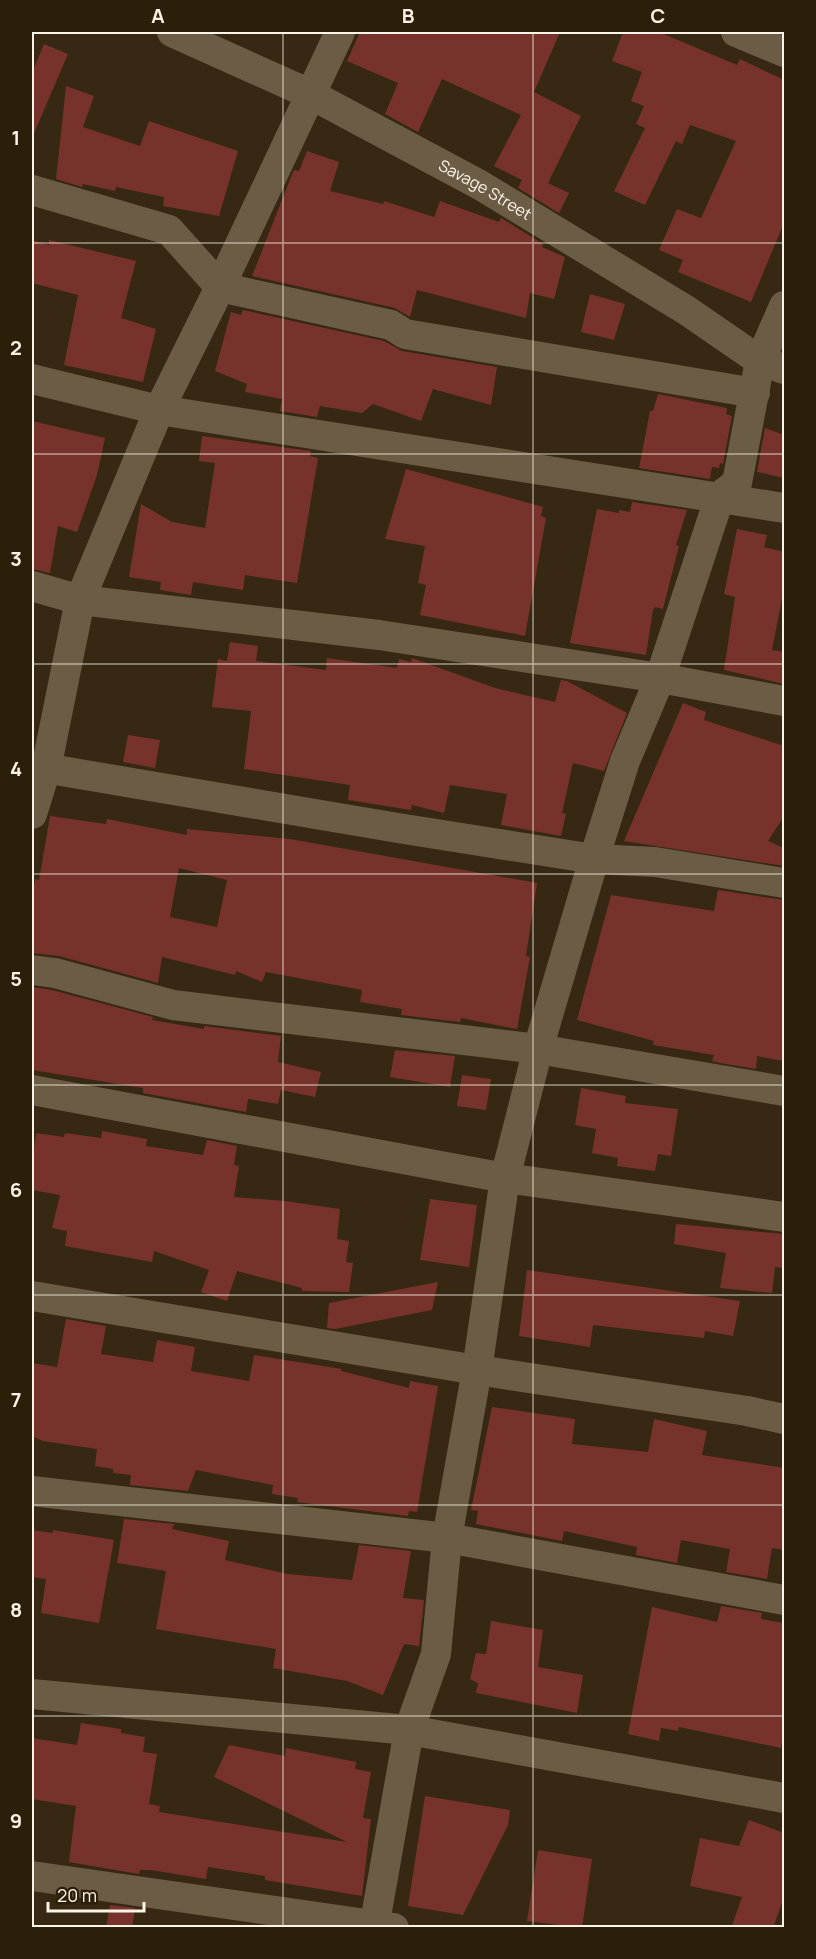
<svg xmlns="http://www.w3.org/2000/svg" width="816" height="1959" font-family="Manrope,sans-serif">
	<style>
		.building { fill: #77332b; fill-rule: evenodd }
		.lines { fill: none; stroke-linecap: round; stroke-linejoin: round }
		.minor { stroke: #6b5c45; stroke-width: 30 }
		.grid { fill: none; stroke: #fdf4e7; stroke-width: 1.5; stroke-opacity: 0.55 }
		.labels { text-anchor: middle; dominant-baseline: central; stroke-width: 5; stroke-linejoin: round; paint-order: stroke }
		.street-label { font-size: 16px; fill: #fdf4e7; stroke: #2c1f09 }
		.neatline { fill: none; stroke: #fdf4e7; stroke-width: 2 }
		.grid-label { font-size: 20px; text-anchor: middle; font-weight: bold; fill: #fdf4e7 }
	</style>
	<rect width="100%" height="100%" fill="#362813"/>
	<g class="building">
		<path d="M360,32H560L534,92L581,116L548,183L569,193L559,213L518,188L522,180L494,166L521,115L442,79L418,132L385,114L398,83L347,61Z"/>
		<path d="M623,32H659L737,65L740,59L784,80V223L751,302L678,272L683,260L659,250L677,209L701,218L736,141L690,125L682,144L676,141L645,205L614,191L645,128L636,124L644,106L631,101L642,72L612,61Z"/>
		<path d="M44,44L68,54L32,138V72Z"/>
		<path d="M66,86L94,96L83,127L140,146L149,121L238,151L219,216L163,206L164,197L116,187L115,191L83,184L82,187L56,179Z"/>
		<path d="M307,151L339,162L330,191L383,204L384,201L434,217L440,201L499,222L501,218L543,244L542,247L565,257L554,299L530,293L526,318L417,290L410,317L395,308L252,276L291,177L294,170L299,171Z"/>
		<path d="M32,240L49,245V240L136,261L121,318L156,329L143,382L64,365L78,295L32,283Z"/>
		<path d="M590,294L625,304L614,340L581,332Z"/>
		<path d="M243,310L384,341L402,351L497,367L491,405L433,389L421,421L373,404L362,413L320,406L317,417L280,411L282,399L245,392L247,384L215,371L231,312L241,315Z"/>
		<path d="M658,394L727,408L726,414L732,416L723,464L720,463L719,468L712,467L710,479L639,468L650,411H653Z"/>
		<path d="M32,421L105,438L97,475L77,532L58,526L50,573L32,569Z"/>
		<path d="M765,428L784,435V478L757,472Z"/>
		<path d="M202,436L311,451L310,456L318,458L297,583L245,575L243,590L193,582L191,595L160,590L161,582L129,577L141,504L172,522L205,528L215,463L199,461Z"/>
		<path d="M406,469L543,507L541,516L546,518L525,636L420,615L426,585L418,583L425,546L385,539Z"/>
		<path d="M632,502L687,510L676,545L679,546L663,609L655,607L653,610L646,655L570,643L597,509L619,513V510L630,512Z"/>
		<path d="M737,529L767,535L764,547L784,552V588L772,650L784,652V684L724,670L735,597L724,594Z"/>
		<path d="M230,642L258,646L256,661L326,670L327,658L397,668L399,659L411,662L412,658L495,688L555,702L561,680L567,681L627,713L604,771L573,763L562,813L566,814L561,836L501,825L507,794L450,785L444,813L412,805L411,810L348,800L350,785L244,769L251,711L212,707L218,659L227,661Z"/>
		<path d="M683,703L706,712L704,720L784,746V816L768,841L784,848V866L624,841Z"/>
		<path d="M128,735L160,740L155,768L123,762Z"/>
		<path d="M50,816L106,824L107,819L187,835V829L290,839L537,883L526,956L530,957L517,1029L461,1018L460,1022L401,1015L402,1009L360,1002L362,990L266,972L262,982L236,971L235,975L162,957L158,983L59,956L32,953V899L35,879L39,880ZM179,868L227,880L217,927L170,917Z"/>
		<path d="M718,890L784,900V1061L757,1056L756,1069L720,1063L712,1061L714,1055L653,1045L654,1041L577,1020L611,895L714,911Z"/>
		<path d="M32,987L52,990L153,1017L152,1020L204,1029V1026L281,1036L278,1062L321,1072L315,1097L281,1090L278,1104L248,1099L246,1112L143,1093V1088L32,1070Z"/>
		<path d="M395,1050L455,1056L450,1087L390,1077Z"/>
		<path d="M462,1075L491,1079L486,1110L457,1106Z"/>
		<path d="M581,1088L626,1096L625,1103L678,1109L671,1156L658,1154L655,1171L617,1166L618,1158L592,1153L596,1129L575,1125Z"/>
		<path d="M102,1131L147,1139L146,1146L203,1155L207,1140L237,1146L234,1165L239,1166L234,1197L285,1201L340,1209L337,1239L349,1241L346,1262L353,1263L349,1292L302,1291V1288L237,1271L227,1301L201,1292L209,1270L154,1251L152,1262L65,1246L67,1231L52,1228L60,1195L32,1190V1163L36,1133L64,1137L65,1133L101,1138Z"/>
		<path d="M430,1199L477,1205L469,1267L420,1260Z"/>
		<path d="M676,1224L784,1234V1268L775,1267L772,1293L720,1288L726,1253L674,1244Z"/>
		<path d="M527,1270L740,1301L733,1336L705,1331L704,1338L593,1325L590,1347L519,1336Z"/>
		<path d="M438,1282L432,1310L335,1329L327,1328L329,1303Z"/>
		<path d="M66,1319L106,1326L101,1354L153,1362L157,1340L195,1347L191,1371L249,1381L254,1355L342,1369L341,1371L409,1388L410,1381L438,1386L417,1512L409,1511L408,1516L297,1502L298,1498L272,1494L273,1485L196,1470L188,1491L130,1485L131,1475L113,1473V1469L95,1466L97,1449L43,1441L32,1436V1363L57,1367Z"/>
		<path d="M492,1407L575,1419L572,1444L648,1452L654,1419L707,1431L702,1455L784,1468V1550L772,1548L767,1579L726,1572L730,1549L681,1540L677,1563L636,1555L637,1547L564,1531L562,1541L476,1524L478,1511L471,1510Z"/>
		<path d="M124,1519L174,1524L172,1529L229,1541L225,1560L288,1574L352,1580L359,1545L411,1551L403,1598L424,1600L419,1646L404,1644L383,1695L347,1681L273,1668L276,1649L156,1629L166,1571L117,1563Z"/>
		<path d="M32,1530L53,1533V1530L114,1540L99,1623L41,1613L46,1579L32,1577Z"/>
		<path d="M721,1606L762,1613L761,1619L784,1623V1731L781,1748L679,1727L678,1731L661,1728L659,1741L628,1734L652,1607L717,1622Z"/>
		<path d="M491,1621L543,1630L538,1667L583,1675L577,1713L476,1693L478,1683L470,1679L476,1653L486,1654Z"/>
		<path d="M81,1723L121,1729V1733L145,1737L143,1752L157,1754L149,1804L160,1806L159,1812L347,1842L214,1777L229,1745L285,1756L286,1748L356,1762L355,1769L371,1772L363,1818L371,1819L362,1896L265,1880V1876L208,1867L206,1879L151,1870H140L139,1874L69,1862L76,1806L32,1799V1738L77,1745Z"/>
		<path d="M425,1796L510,1810L508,1825L463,1915L408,1906Z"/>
		<path d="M749,1820L784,1833V1897L773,1928H731L742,1897L690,1886L700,1838L739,1846Z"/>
		<path d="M538,1850L592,1859L582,1928L527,1921Z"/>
		<path d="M110,1905L135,1908L132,1928H106Z"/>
	</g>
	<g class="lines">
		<g class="minor">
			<path id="s1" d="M172,32L310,94L480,185L686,310L760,361L784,369"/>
			<path d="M736,32L784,52"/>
			<path d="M32,190L169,230L220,287L391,325L405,334L755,393"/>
			<path d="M32,379L159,410L784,508"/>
			<path d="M32,586L80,600L379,635L660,678L720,496L737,483L760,361L784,306"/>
			<path d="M32,766L398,828L594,859L655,862L784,883"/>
			<path d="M32,814L46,769L80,600L159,410L220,287L340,32"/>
			<path d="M32,970L55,973L173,1005L538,1049L784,1091"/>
			<path d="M32,1090L505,1178L784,1217"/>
			<path d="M32,1296L477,1370L747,1411L784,1419"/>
			<path d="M32,1491L447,1538L784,1600"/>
			<path d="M32,1694L409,1730L784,1798"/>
			<path d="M32,1876L394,1928"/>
			<path d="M374,1928L409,1730L436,1654L447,1538L477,1370L505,1178L538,1049L594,859L625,761L660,678L784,701"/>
		</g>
	</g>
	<path class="grid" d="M283,32V1928M533,32V1928M32,243H784M32,454H784M32,664H784M32,874H784M32,1085H784M32,1295H784M32,1505H784M32,1716H784"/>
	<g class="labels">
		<g class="street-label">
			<text stroke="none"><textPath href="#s1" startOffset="351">Savage Street</textPath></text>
		</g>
	</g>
	<rect width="816" height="1959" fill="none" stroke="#2c1f09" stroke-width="66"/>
	<path d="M48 1902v9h96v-9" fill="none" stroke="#fdf4e7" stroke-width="3"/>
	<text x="57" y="1902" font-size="18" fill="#fdf4e7" stroke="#2c1f09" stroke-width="4.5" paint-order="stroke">20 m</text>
	<rect x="33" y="33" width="750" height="1893" class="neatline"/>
	<g class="grid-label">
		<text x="158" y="23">A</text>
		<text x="408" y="23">B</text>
		<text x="658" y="23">C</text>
		<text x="16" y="145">1</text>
		<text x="16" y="355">2</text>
		<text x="16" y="566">3</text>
		<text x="16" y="776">4</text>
		<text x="16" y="986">5</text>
		<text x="16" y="1197">6</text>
		<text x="16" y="1407">7</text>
		<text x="16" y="1617">8</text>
		<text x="16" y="1828">9</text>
	</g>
</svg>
